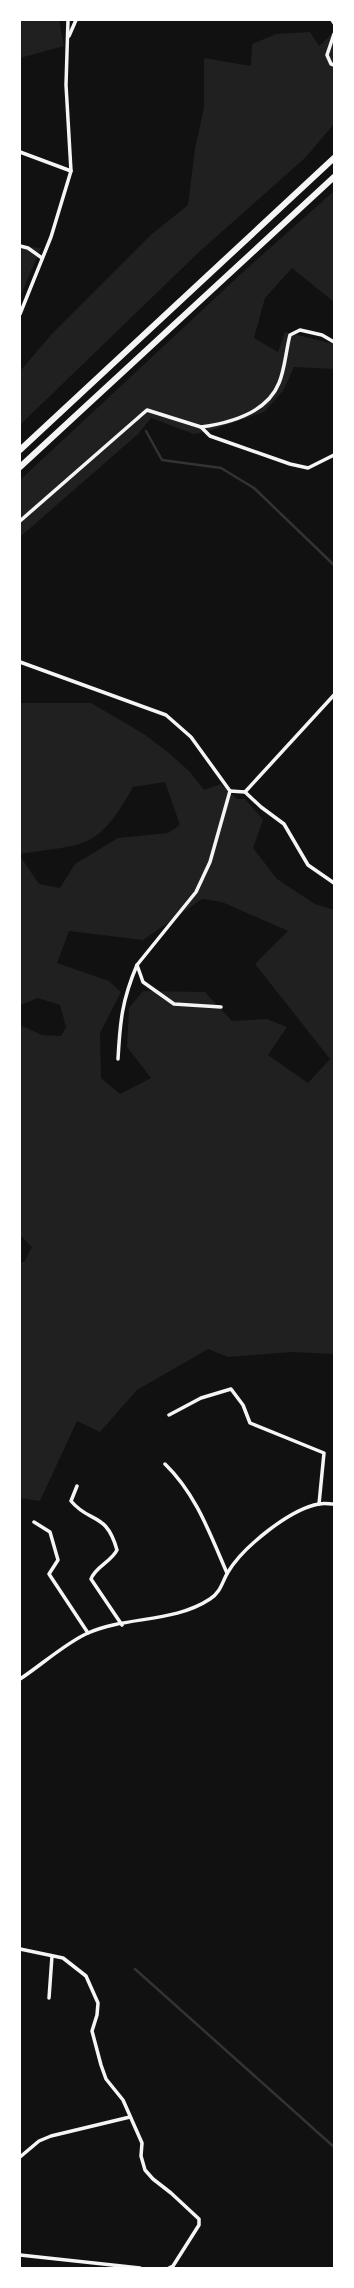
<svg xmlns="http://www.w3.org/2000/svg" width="354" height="2288" font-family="'Work Sans',sans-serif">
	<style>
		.green { fill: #202020; fill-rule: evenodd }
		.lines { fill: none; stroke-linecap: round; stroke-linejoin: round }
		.stream { stroke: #333; stroke-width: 2.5 }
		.minor { stroke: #f5f5f5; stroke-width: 3.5 }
		.trunk { stroke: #f5f5f5; stroke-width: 6 }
	</style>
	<rect width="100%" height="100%" fill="#111"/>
	<g class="green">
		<path d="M20,20H59L64,46L20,58Z"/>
		<path d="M310,32L319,46L334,32V124L306,157L199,252L20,425V371L51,335L152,234L188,205L195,149L204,107V58L251,66L252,44L276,34Z"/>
		<path d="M334,191V302L292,268L265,298L254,338L278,352L285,332L334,344V369L294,367L283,391L264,412L212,430L194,434L151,418L138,434L20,537V480L242,273Z"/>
		<path d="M20,246L41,248L20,297Z"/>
		<path d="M20,703H91L144,734L169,753L189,771L204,790L221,784L237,799H245L263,820L253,848L277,879L315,904L334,910V1354L292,1352L228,1357L208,1349L137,1390L100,1432L77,1421L40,1501L20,1498V1263L25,1261L32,1247L20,1235V1025L42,1035L61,1036L66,1027L60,1005L38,998L20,1005V856L39,884L60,888L75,864L118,838L168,833L180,825L165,782L133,787C121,808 108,832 85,842C71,848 36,851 20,854ZM202,899L222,902L288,931L255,964L330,1059L308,1083L268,1055L287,1027L267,1019L232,1021L205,992L143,991L129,1008L127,1047L151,1078L120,1094L101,1078L100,1033L121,992L109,981L57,963L69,931L143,940Z"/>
	</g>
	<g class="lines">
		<g class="stream">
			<path d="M146,431L162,460L221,468L254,488L334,565"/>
			<path d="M135,1969L334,2147"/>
		</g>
		<g class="minor">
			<path d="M332,20L334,23"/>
			<path d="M334,34L327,55L331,64L334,65"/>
			<path d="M69,36L76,20"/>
			<path d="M20,152L71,171"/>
			<path d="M20,246L28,248L42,258"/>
			<path d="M20,314L51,237L71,171L66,85L68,20"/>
			<path d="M201,427C230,423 267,413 279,383C285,369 286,350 290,335L300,330L322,335L334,342"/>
			<path d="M20,521L147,410L201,427L210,436L290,464L308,468L334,455"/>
			<path d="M20,662L166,715L191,737L230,791"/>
			<path d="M230,791L245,792L261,807L284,824L308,865L334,883"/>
			<path d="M245,792L334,695"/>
			<path d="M221,1007L174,1004L143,982L137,965L196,892L210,862L230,791"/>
			<path d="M118,1059C120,1022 122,1000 137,965"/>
			<path d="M169,1415L201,1398L231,1389L243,1405L250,1423L324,1453L319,1504"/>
			<path d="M165,1464C196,1494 210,1534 227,1573"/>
			<path d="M77,1486L71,1501C90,1524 106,1511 117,1550C111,1562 95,1567 91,1579L122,1625"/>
			<path d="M34,1522L50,1532L58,1560L49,1574L88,1633"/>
			<path d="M20,1679C40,1666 67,1642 88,1633C126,1616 174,1623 210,1599C221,1592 222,1582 228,1572C243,1547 290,1509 319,1504C324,1503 329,1504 334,1504"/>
			<path d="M20,1949L63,1958L86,1976L98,2003L97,2015L92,2031L101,2065L106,2079L123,2100L142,2143L141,2156L145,2170L153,2179L171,2193L199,2219V2225L173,2266L169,2268"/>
			<path d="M49,1998L52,1956"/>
			<path d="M20,2157L39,2141L51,2136L130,2117"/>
			<path d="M20,2255L140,2268"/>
		</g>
		<g class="trunk">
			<path d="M20,450L334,158"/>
			<path d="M20,467L334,177"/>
		</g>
	</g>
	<rect width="354" height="2288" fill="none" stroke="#ffffff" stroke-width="42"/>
</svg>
